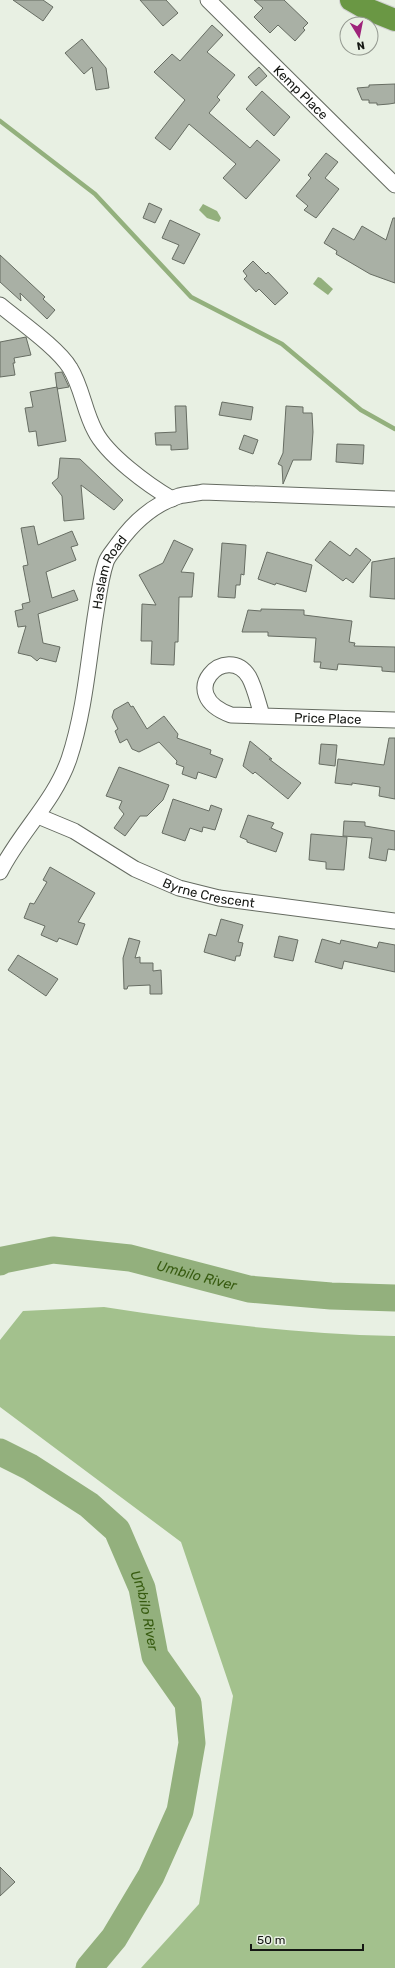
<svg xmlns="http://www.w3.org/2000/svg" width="395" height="1968" font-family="Rubik,sans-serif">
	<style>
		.forest { fill: #a3c18d }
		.water { fill: #93b07d }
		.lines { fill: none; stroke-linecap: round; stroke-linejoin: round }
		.stream { stroke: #93b07d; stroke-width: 4.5 }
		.river { stroke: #93b07d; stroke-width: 27 }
		.building { fill: #a9b0a5; stroke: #676d63 }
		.street-casing { stroke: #656b61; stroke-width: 17 }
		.highway-casing { stroke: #d0d1d0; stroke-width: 24 }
		.street { stroke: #fff; stroke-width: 15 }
		.highway { stroke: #6a9744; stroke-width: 22 }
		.labels { text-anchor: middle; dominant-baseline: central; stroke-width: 3; stroke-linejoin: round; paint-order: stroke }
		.street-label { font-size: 13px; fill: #151713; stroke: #e8f0e3 }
		.water-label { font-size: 14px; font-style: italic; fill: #375b10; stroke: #e8f0e3 }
	</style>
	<rect width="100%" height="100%" fill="#e8f0e3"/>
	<path class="forest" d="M104,1307C201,1322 297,1334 395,1336V1968H141L199,1904L233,1696L181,1542L0,1407V1340L23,1311Z"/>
	<g class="water">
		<path d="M203,204L217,211L221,218L219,222L207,218L199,210Z"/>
		<path d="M318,277L321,278L333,289L328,295L313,284Z"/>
	</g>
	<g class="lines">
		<path class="stream" d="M0,121L95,194L191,297L282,344L361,410L395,429"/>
		<g class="river">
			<path id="s1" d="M0,1262L3,1260L53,1250L130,1258L249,1289L331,1296L395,1298"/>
			<path id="s2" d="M0,1452L30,1467L89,1505L117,1530L142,1588L155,1656L188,1703L192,1743L180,1811L151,1876L114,1938L89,1968"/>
		</g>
	</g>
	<g class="building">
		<path d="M13,0H43L53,7L43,21Z"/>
		<path d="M140,0H166L178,13L163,26Z"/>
		<path d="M254,0H284L308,23L303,28L305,30L295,41L278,25L270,33L254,17L263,8Z"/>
		<path d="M212,25L223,35L207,52L235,75L217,97L220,100L209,113L250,148L257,140L280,160L246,199L223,178L236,164L189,124L170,150L155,138L185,100L154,72L172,54L180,61Z"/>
		<path d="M82,39L106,68L109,88L96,90L92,67L84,74L65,53Z"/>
		<path d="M259,67L267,76L256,86L248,77Z"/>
		<path d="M395,84V103L389,104L377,105V103H369V100H362L357,88L369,87V85Z"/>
		<path d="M262,91L290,117L274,136L246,109Z"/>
		<path d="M326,153L338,162L325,178L339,189L316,218L304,210L308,206L296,196L311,178L308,175Z"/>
		<path d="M149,203L162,209L155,223L143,218Z"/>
		<path d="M393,218H395V283L370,274L336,254L337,251L324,243L333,228L354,240L362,226L386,240Z"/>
		<path d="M170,220L200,234L184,264L172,259L179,245L162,238Z"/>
		<path d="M0,255L45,297L43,299L55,310L47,319L20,293L21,301L0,282Z"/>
		<path d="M253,261L266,274L268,272L288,293L275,305L259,289L256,292L244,279L247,276L243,271Z"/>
		<path d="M26,337L31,355L14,358L15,363H13L15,375L0,377V342Z"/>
		<path d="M62,372L69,387L57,389L55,373Z"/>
		<path d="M57,387L66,441L38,446L36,431L29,432L25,408L33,407L30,392Z"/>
		<path d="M222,402L253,407L251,420L219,415Z"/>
		<path d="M175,406H186L188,449L171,450V445H156L155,433L176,432Z"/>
		<path d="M286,406L303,407V413H312L313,432L311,460H293L283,484L282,466L278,464L283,453Z"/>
		<path d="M244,435L258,440L253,454L239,449Z"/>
		<path d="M337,444L364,445L363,464L336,462Z"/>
		<path d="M60,458L80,459L123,500L114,510L81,485L84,519L64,521L62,496L52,483L58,478Z"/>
		<path d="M34,526L38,545L72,531L78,545L71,547L76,560L46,572L52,598L74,590L78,600L38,614L43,643L60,647L56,662L40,658L37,661L31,656L18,653L26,626L18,627L15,611L23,609L22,604L30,602L23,566L28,565L21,528Z"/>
		<path d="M174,540L193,549L181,572L194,573L192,597H179L178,642H175L174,665L151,664L152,641H141L142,604L156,605L139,575L163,563Z"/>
		<path d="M330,541L350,556L356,548L371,560L353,583L346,578L343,581L315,560Z"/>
		<path d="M222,543L246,545L244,575L241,574L240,585H236L235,598L218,597Z"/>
		<path d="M267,552L312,565L306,592L276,583L275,585L258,579Z"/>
		<path d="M395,558V599L370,597L372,562Z"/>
		<path d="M261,609L304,610V615L352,621L349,642L355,643L354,646L395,647V672L382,671V667L338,664L337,670L320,668L321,662H314L316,638L268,636V632H242L248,610L261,611Z"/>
		<path d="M128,702L131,707L133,706L147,729L164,716L178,734L177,738L211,750L210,754L223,759L216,778L198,772L196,779L182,774L184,767L176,764L177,761L159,742L139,752L132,749L127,739L120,743L115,731L118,729L112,717L114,710Z"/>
		<path d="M389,738H395V799L379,796L380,787L352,783V785L335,783L338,759L384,765Z"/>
		<path d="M250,741L272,759H269L301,783L288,799L255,772L253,774L243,766Z"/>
		<path d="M321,744L337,745L335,766L319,764Z"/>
		<path d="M119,767L169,785L163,800L147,816H140L125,836L114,828L124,814L119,808L122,801L106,796Z"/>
		<path d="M173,799L209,811L211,805L222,809L215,830L203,827L202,832L190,828L185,841L162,833Z"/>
		<path d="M248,815L274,823L271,828L283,833L276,852L247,842V840L240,837Z"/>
		<path d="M344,821L365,822V826L395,831V850L388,849L386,861L369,858L372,838L343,836Z"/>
		<path d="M311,834L347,837L344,870L326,869V862L309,860Z"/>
		<path d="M50,867L95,893L78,922L85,924L77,945L59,938L57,942L41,935L45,926L24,918L30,903L34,904L47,882L43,880Z"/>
		<path d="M221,919L243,925L238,942L243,943L240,956H236L235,961L204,952L209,934L216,936Z"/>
		<path d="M279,936L298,940L293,961L274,957Z"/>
		<path d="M129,938L140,941L135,958L140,957V963H153V971L161,970L162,994H150V985L128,986L127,989H124L123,958Z"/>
		<path d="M322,939L340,944L341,940L377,948L379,942L395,945V972L344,961L342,969L315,962Z"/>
		<path d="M18,955L58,979L46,996L8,970Z"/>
		<path d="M0,1867L15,1882L0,1896Z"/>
	</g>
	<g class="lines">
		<defs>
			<g id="street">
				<path id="s3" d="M208,0L395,185"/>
				<path d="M0,305C19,321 58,348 70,368C82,387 84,411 95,431C107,455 148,485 172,499"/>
				<path id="s4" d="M262,715C258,703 255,688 249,677C227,641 173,694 231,715L395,720"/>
				<path id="s5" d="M38,816L74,831L135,869L179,888L219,898L395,921"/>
				<path id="s6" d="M0,872C20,832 54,802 69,759C84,714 88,665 95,618C98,600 100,580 106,562C108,556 114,550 118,544C133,523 154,504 179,496C186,494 195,494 203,492L395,499"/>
			</g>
			<path id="highway" d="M351,0L365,8L395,20"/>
		</defs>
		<use href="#street" class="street-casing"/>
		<use href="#highway" class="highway-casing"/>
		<use href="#street" class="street"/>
		<use href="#highway" class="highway"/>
	</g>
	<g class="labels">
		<g class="street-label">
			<text stroke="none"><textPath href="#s3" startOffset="131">Kemp Place</textPath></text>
			<text stroke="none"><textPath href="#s6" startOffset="325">Haslam Road</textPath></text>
			<text stroke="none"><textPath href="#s4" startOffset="238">Price Place</textPath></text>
			<text stroke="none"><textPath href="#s5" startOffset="189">Byrne Crescent</textPath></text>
		</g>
		<g class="water-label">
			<text stroke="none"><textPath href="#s1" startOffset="201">Umbilo River</textPath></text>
			<text stroke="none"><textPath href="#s2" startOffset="227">Umbilo River</textPath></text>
		</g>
	</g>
	<g transform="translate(359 36) rotate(170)"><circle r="19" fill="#e8f0e3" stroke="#949990"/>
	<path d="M0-3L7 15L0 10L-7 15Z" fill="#9e237a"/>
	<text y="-6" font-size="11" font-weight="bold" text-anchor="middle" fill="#151713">N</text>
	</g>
	<path d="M251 1944v6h112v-6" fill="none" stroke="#151713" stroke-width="2"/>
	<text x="257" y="1944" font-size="12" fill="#151713" stroke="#e8f0e3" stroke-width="3" paint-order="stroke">50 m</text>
</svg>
